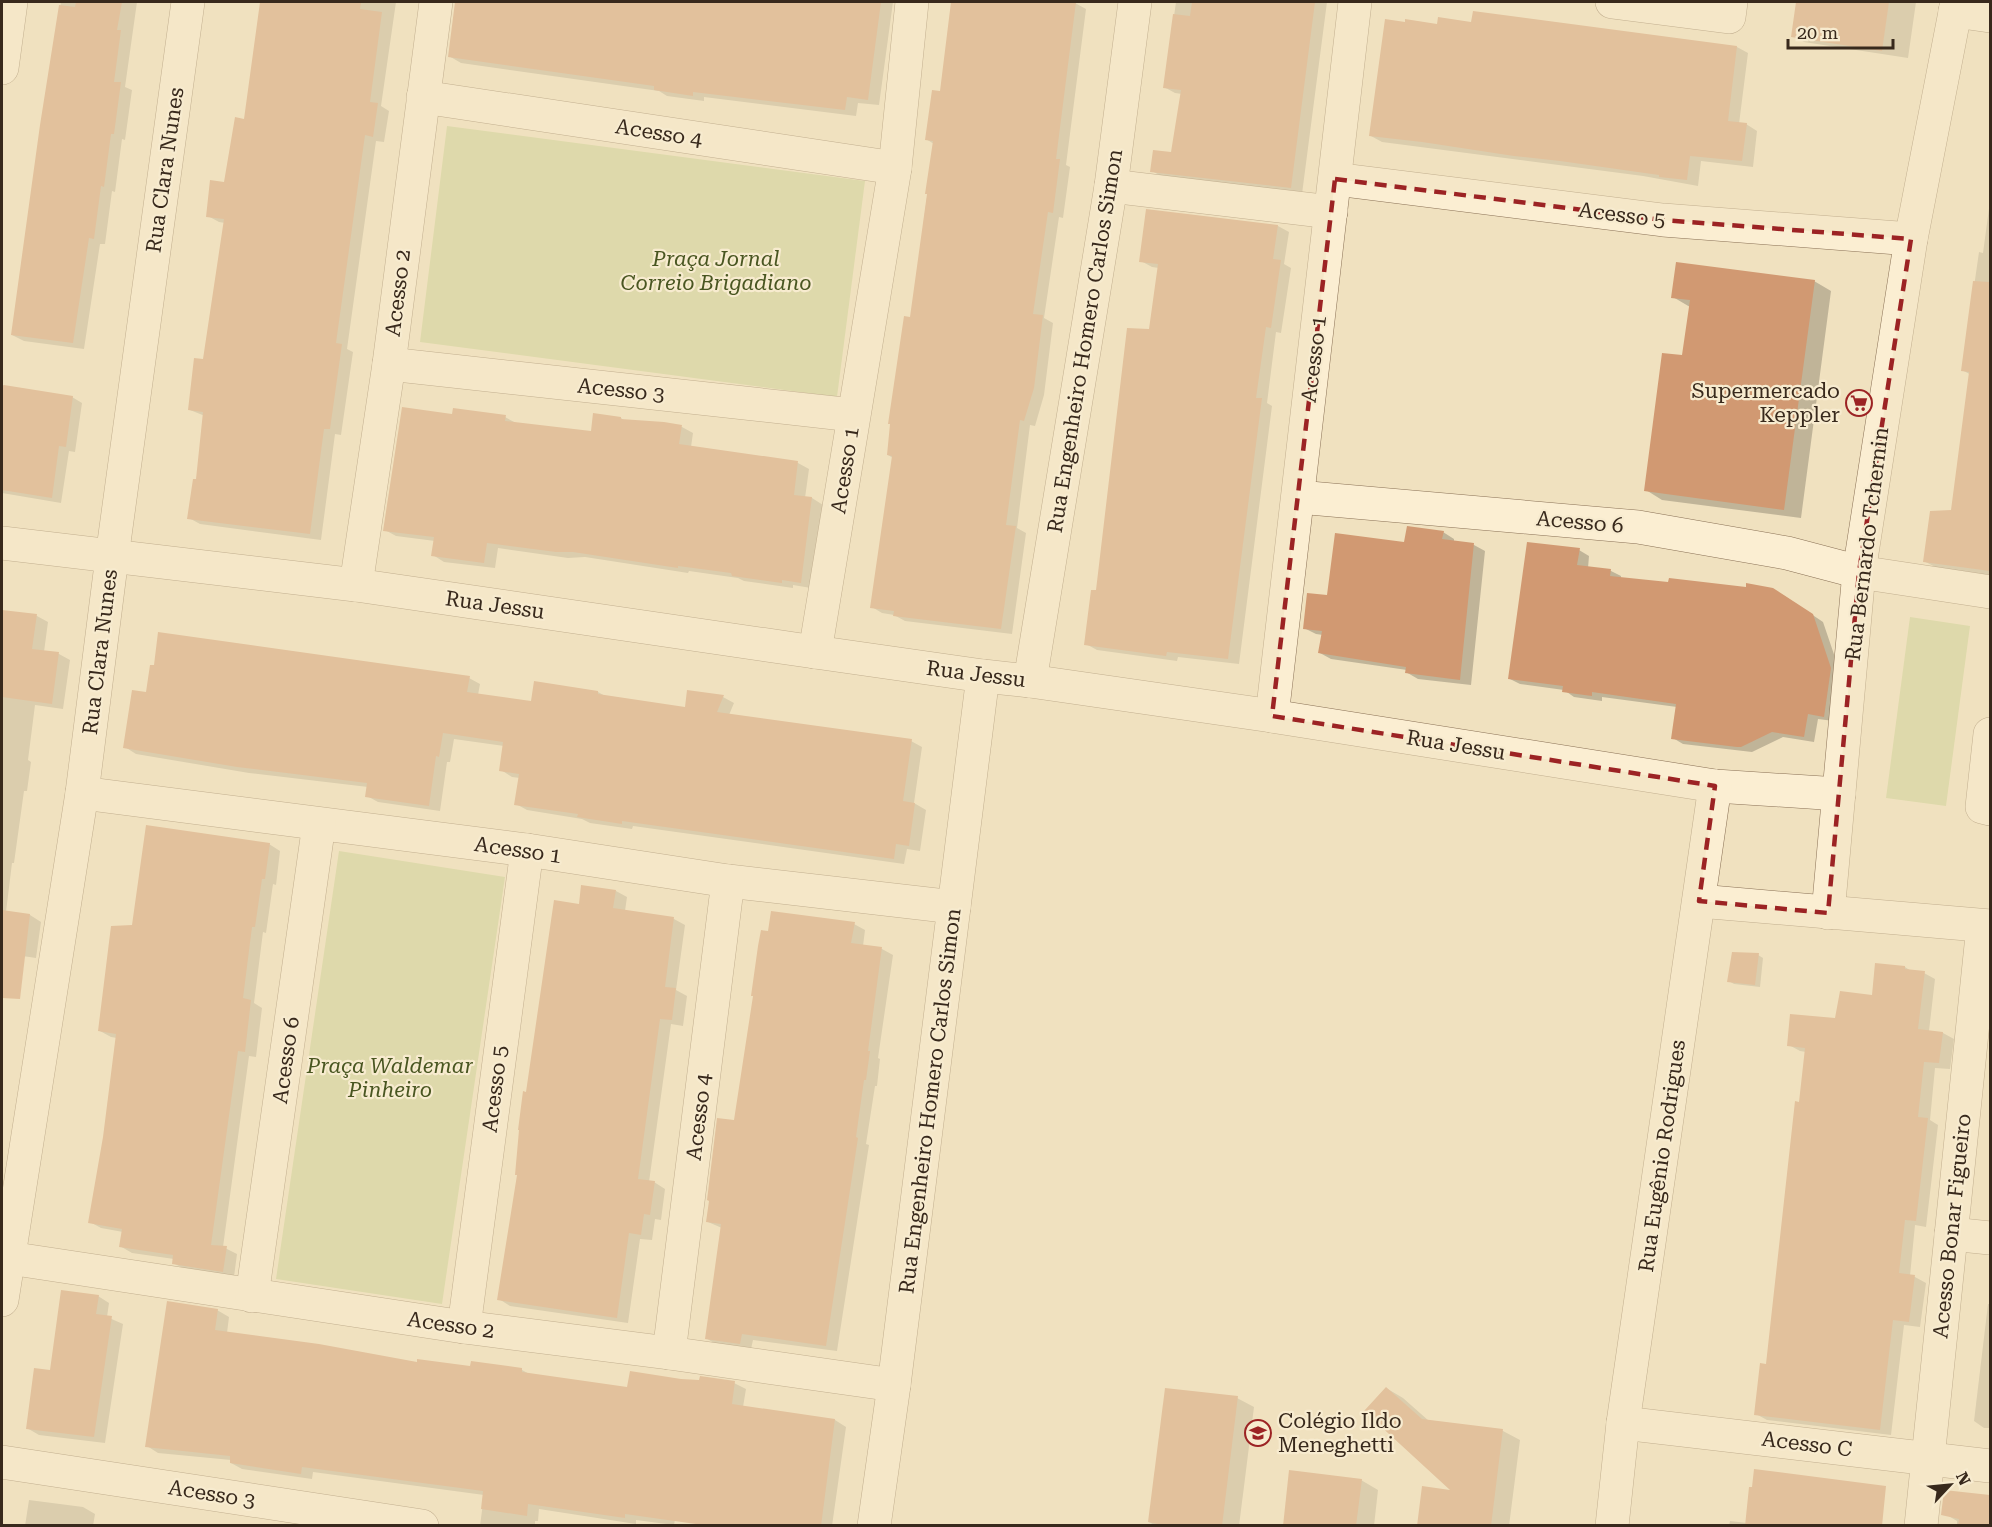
<svg xmlns="http://www.w3.org/2000/svg" width="1992" height="1527" font-family="'Roboto Serif',serif">
	<style>
		.green { fill: #c8cf92 }
		.shadow { fill: #0003 }
		.building { fill: #d19972 }
		.lines { fill: none; stroke-linecap: round; stroke-linejoin: round }
		.minor-casing { stroke: #8a7156; stroke-width: 34 }
		.minor { stroke: #fbeed2; stroke-width: 33 }
		.marked { fill: none; stroke: #9c2324; stroke-width: 4.5; stroke-dasharray: 12 8; stroke-linejoin: round }
		.labels { text-anchor: middle; dominant-baseline: central; stroke-width: 4.5; stroke-linejoin: round; paint-order: stroke }
		.street-label { font-size: 21px; fill: #38291c; stroke: #f7ebcf }
		.park-label { font-size: 21px; font-style: italic; fill: #495621; stroke: #f7ebcf }
		.poi-label { font-size: 21px; fill: #38291c; stroke: #f7ebcf; text-anchor: end }
	</style>
	<rect width="100%" height="100%" fill="#f0e1bf"/>
	<g class="green">
		<path d="M447,126L865,181L837,397L420,342Z"/>
		<path d="M1910,617L1970,626L1946,806L1886,798Z"/>
		<path d="M339,851L505,877L442,1304L276,1279Z"/>
	</g>
	<g class="shadow">
		<path d="M61,2H137L125,87L132,90L125,140L122,139L115,192L112,191L105,244H100L84,349L24,341L12,335L41,126Z"/>
		<path d="M261,2H396L381,106L389,111L384,142L376,141L347,349L353,352L341,435L335,434L321,540L200,524L189,518L197,481L205,416L190,410L204,361L225,223L219,222L208,216L225,184L246,120Z"/>
		<path d="M457,2H893L879,105L858,103L856,116L704,97V101L667,96L659,91L461,63L449,56Z"/>
		<path d="M953,2H1063L1075,3L1086,9L1066,165L1070,167L1063,218L1059,217L1044,318L1053,323L1044,395L1035,426L1030,425L1017,528L1026,533L1012,634L905,621L894,615L882,613L872,607L893,458L888,455L911,319L934,144L926,139L941,93Z"/>
		<path d="M1176,2H1327L1302,194L1163,177L1152,171L1172,154L1182,94L1175,93L1164,87Z"/>
		<path d="M1797,2H1916L1908,58L1804,42L1793,36Z"/>
		<path d="M1474,12L1737,47L1748,53L1739,124H1746L1757,131L1753,167L1701,161L1698,186L1643,176L1382,142L1371,136L1439,25L1473,24Z"/>
		<path d="M1990,201V575L1935,567L1924,561L1952,512L1975,377L1962,370L1979,252L1983,253Z"/>
		<path d="M1147,211L1278,226L1289,232L1284,264L1291,268L1281,333L1276,332L1267,403L1272,406L1239,664L1178,657L1177,661L1097,650L1086,644L1151,331L1159,268L1152,267L1141,261Z"/>
		<path d="M1814,281L1831,291L1801,518L1662,500L1646,490L1684,357L1690,307L1673,297Z"/>
		<path d="M2,387L72,397L82,403L75,452L69,451L61,503L2,493Z"/>
		<path d="M453,416L505,417L516,423L592,433L621,418L625,421L682,427L693,433L691,447L798,463L809,469L805,498H812L823,505L811,588L793,585V588L744,581L738,578L689,571L688,573L585,557L568,558L498,548L495,568L444,562L433,555L435,541L396,536L385,530Z"/>
		<path d="M1443,532L1454,539V542L1474,545L1485,551L1471,685L1418,679L1406,672L1407,670L1331,659L1320,653L1323,635L1316,634L1304,628L1329,597L1406,543Z"/>
		<path d="M1579,550L1589,556L1588,568L1611,571L1621,576V578L1783,595L1823,622L1841,675L1834,721L1818,719L1814,742L1783,737L1752,752L1683,744L1673,738L1677,707L1602,697V701L1574,697L1564,690L1520,684L1510,679Z"/>
		<path d="M2,611L37,616L48,622L44,652L59,654L70,660L63,709L35,705L28,760L31,762L27,791H24L14,863H12L6,912L30,915L41,922L36,958L2,953Z"/>
		<path d="M469,678L480,684L478,695L532,702L598,692L605,696L686,709L723,697L734,703L729,715L911,741L922,747L914,803L926,810L920,851L907,849L904,864L633,826L632,829L590,823L582,819L527,810L516,804L520,778L512,777L501,770L504,746L454,739L450,762H447L440,811L378,802L367,796L368,787L249,773L136,754L125,747L148,693Z"/>
		<path d="M269,844L280,851L276,885L273,884L266,933L263,932L254,1003L262,1008L256,1057L249,1056L223,1247L237,1254L234,1277L185,1269L173,1263L174,1259L132,1253L120,1246L123,1232L101,1228L90,1222L105,1137L117,1038L111,1037L100,1031L133,927Z"/>
		<path d="M616,891L627,897L625,911L674,919L685,925L676,990L687,996L683,1026L671,1024L649,1182H654L665,1189L661,1220L655,1219L652,1240L640,1239L628,1323L510,1306L499,1299L518,1175L527,1093L580,906Z"/>
		<path d="M854,924L865,930L863,946L882,949L893,955L878,1058L880,1059L877,1086H875L866,1144L869,1145L837,1351L753,1340L751,1349L717,1345L706,1338L722,1228L708,1222L736,1122Z"/>
		<path d="M1758,955L1763,958L1760,987L1734,984L1729,981Z"/>
		<path d="M1905,967L1911,971L1924,973L1935,979L1929,1031L1943,1033L1954,1039L1950,1069L1935,1068L1930,1120L1938,1125L1926,1227L1915,1225L1910,1276L1915,1277L1926,1283L1920,1327L1904,1325L1891,1435L1767,1420L1756,1414L1767,1365L1806,1052L1800,1051L1789,1045L1836,1020L1873,996Z"/>
		<path d="M98,1296L109,1303L107,1317L123,1324L105,1443L39,1435L27,1428L51,1372Z"/>
		<path d="M1988,1304H1990V1428H1984L1974,1421Z"/>
		<path d="M217,1310L229,1317L227,1333L418,1363L522,1370L531,1375L629,1389L681,1380L734,1383L746,1389L743,1407L835,1420L846,1427L832,1526H716L676,1514L674,1525L636,1520V1524L539,1509L538,1521H535V1526H480L484,1495L313,1472L312,1479L242,1469L231,1463V1460L158,1453L147,1446Z"/>
		<path d="M1386,1388L1403,1398L1429,1421L1503,1431L1520,1440L1509,1526H1419L1454,1492Z"/>
		<path d="M1237,1398L1254,1407L1239,1526H1156L1149,1522Z"/>
		<path d="M1361,1480L1378,1490L1374,1526H1284Z"/>
		<path d="M1951,1492L1990,1497V1526H1957V1521L1947,1515Z"/>
		<path d="M29,1500L83,1507L95,1514L93,1526H25Z"/>
		<path d="M1730,1521L1747,1523L1881,1526H1729Z"/>
	</g>
	<g class="building">
		<path d="M76,2H122L117,30H121L114,82H121L114,134H111L104,187L101,186L94,239L89,238L73,343L11,335L40,125L59,5L75,7Z"/>
		<path d="M260,2H361L360,9L382,12L370,102L378,103L373,137L365,135L336,343L342,344L330,429H324L310,534L187,519L193,479H196L203,412L188,410L194,358L203,359L224,219L206,217L210,180L224,182L235,117L244,119Z"/>
		<path d="M455,2H881L868,100L847,97L845,110L693,92V96L654,90V86L448,57Z"/>
		<path d="M951,2H1076L1056,159H1060L1053,213L1048,212L1033,314L1043,315L1034,388L1024,421L1020,420L1006,525L1016,526L1001,629L893,616L894,611L870,608L892,456L887,455L890,424H888L904,316L910,317L927,194H925L933,141L925,140L932,90L940,91Z"/>
		<path d="M1192,2H1315L1291,188L1150,172L1153,150L1171,152L1181,90L1163,88L1173,14L1190,16Z"/>
		<path d="M1796,2H1889L1882,51L1791,37Z"/>
		<path d="M1473,11L1737,46L1728,121L1747,123L1742,161L1690,156L1687,180L1659,177V175L1560,161L1514,156L1422,142L1369,136L1385,19L1405,22V19L1437,24L1438,17L1471,22Z"/>
		<path d="M1146,209L1278,225L1273,259L1281,260L1271,328L1266,327L1256,398H1262L1228,659L1167,652L1166,656L1084,645L1091,590H1096L1127,328L1149,329L1158,264L1139,262Z"/>
		<path d="M1676,262L1815,280L1784,510L1644,491L1662,353L1682,355L1690,300L1671,298Z"/>
		<path d="M1973,281L1990,282V571L1923,562L1930,511L1951,510L1969,372L1961,371Z"/>
		<path d="M4,385L73,396L66,447L59,446L52,498L2,490V386Z"/>
		<path d="M402,407L452,414L453,408L506,415L505,421L591,431L593,413L621,417V419L664,422L682,425L679,444L798,461L794,495L812,497L801,583L782,580V583L732,576L731,573L678,566V568L573,552H556L487,543L484,563L431,556L434,537L383,531Z"/>
		<path d="M1407,526L1444,531L1442,539L1474,543L1460,680L1405,673L1406,667L1318,653L1322,631L1303,629L1307,593L1327,595L1335,533L1404,542Z"/>
		<path d="M1527,542L1580,548L1577,565L1611,569L1610,576L1668,582L1669,578L1746,587V583L1773,588L1813,614L1831,668L1824,717L1808,714L1804,737L1772,732L1741,747H1737L1671,739L1676,704L1592,692V696L1562,692L1563,686L1508,679Z"/>
		<path d="M2,610L37,614L32,649L59,652L52,704L2,697Z"/>
		<path d="M158,632L470,676L467,692L531,701L534,681L598,691V694L685,707L687,690L724,695L717,712L912,739L903,801L915,803L909,846L896,844L894,859L622,821V824L577,817L578,814L514,805L519,774L499,771L503,742L443,733L439,757L436,756L429,806L365,797L367,783L237,767L123,748L132,690L146,692L150,665H154Z"/>
		<path d="M146,825L270,843L265,879H262L255,927H252L243,998L251,1000L245,1052L238,1051L211,1245L227,1246L223,1272L172,1264L173,1255L119,1247L122,1229L88,1223L103,1137L116,1034L98,1031L111,926L132,925Z"/>
		<path d="M581,885L616,890L613,908L674,917L665,987L676,988L672,1020L660,1019L638,1179L655,1181L650,1215L644,1214L641,1235L629,1233L617,1318L497,1300L517,1175H515L519,1130H518L523,1091L526,1092L554,900L579,904Z"/>
		<path d="M2,910L30,914L20,999L2,998Z"/>
		<path d="M771,911L855,922L851,943L882,947L868,1051H870L866,1080H864L856,1137L858,1138L826,1346L742,1334L740,1344L705,1339L721,1224L706,1222L709,1201L707,1200L717,1118L734,1120L753,996H751L758,946L761,930L768,931Z"/>
		<path d="M1732,952L1759,953L1755,985L1727,982Z"/>
		<path d="M1875,963L1905,966V969L1925,971L1918,1029L1943,1032L1939,1063L1924,1062L1918,1117L1928,1118L1916,1221L1905,1220L1899,1273L1915,1275L1909,1322L1893,1320L1880,1430L1754,1415L1760,1363L1766,1364L1795,1101L1799,1102L1805,1048L1787,1046L1790,1014L1835,1018L1840,991L1872,995Z"/>
		<path d="M61,1290L99,1295L96,1314L112,1316L94,1437L26,1429L34,1368L50,1370Z"/>
		<path d="M167,1301L218,1309L215,1330L319,1344L417,1362V1359L470,1366L471,1361L522,1368V1372L627,1387L630,1371L681,1379L699,1380L700,1376L735,1381L732,1404L835,1419L821,1526H710L625,1514V1518L528,1504L527,1516L481,1509L483,1491L302,1467L301,1474L230,1463V1456L145,1447Z"/>
		<path d="M1386,1387L1422,1419L1503,1429L1491,1526H1417L1422,1486L1450,1490L1364,1411Z"/>
		<path d="M1165,1388L1238,1396L1222,1526H1168L1148,1522Z"/>
		<path d="M1754,1469L1886,1486L1882,1526H1745L1749,1487H1752Z"/>
		<path d="M1289,1470L1362,1479L1356,1526H1283Z"/>
		<path d="M1944,1490L1990,1495V1526H1958L1959,1519L1941,1515Z"/>
	</g>
	<g class="lines">
		<defs>
			<g id="minor">
				<path d="M1612,2L1729,17L1731,2"/>
				<path d="M1955,11L1990,16"/>
				<path d="M2,68L11,2"/>
				<path d="M423,97L895,168"/>
				<path d="M1335,179L1663,220L1911,239"/>
				<path d="M1111,186L1331,212"/>
				<path d="M389,364L853,415"/>
				<path d="M1298,497L1638,527L1787,553L1859,572L1990,592"/>
				<path d="M2,543L356,585L815,652L983,676L1030,681L1272,716L1715,786L1839,794"/>
				<path d="M356,585L389,364L436,2"/>
				<path d="M815,652L895,168L912,2"/>
				<path d="M1030,681L1111,186L1135,2"/>
				<path d="M1272,716L1355,2"/>
				<path d="M1990,734L1982,807L1990,809"/>
				<path d="M82,793L527,850L728,881L954,907"/>
				<path d="M1699,901L1990,926"/>
				<path d="M1828,913L1859,572L1911,239L1957,2"/>
				<path d="M1951,1234L1990,1238"/>
				<path d="M9,1258L464,1327L669,1353L894,1385"/>
				<path d="M252,1296L319,824"/>
				<path d="M2,1300L82,793L112,557L188,2"/>
				<path d="M464,1327L527,850"/>
				<path d="M669,1353L728,881"/>
				<path d="M1623,1423L1990,1466"/>
				<path d="M2,1462L422,1526"/>
				<path d="M874,1526L894,1385L983,676"/>
				<path d="M1612,1526L1623,1423L1715,786"/>
				<path d="M1921,1526L1983,926"/>
			</g>
		</defs>
		<use href="#minor" class="minor-casing"/>
		<use href="#minor" class="minor"/>
	</g>
	<path d="M0 0H1992V1527H0ZM1335,179L1663,220L1911,239L1859,572L1828,913L1699,901L1715,786L1272,716Z" fill="#f0e1bf" fill-opacity=".55" fill-rule="evenodd"/>
	<path class="marked" d="M1335,179L1663,220L1911,239L1859,572L1828,913L1699,901L1715,786L1272,716Z"/>
	<defs>
		<symbol id="supermarket-ring" viewBox="-11 -11 22 22"><circle r="9.5" fill="#f7ebcf" stroke="#9c2324" stroke-width="1.5"/><path d="M-6-5.5h2.5l.6 2H6L4.5 2H-2.5L-4.4-4H-6ZM-1.5 3.2a1.3 1.3 0 1 0 .1 0ZM3 3.2a1.3 1.3 0 1 0 .1 0Z" fill="#9c2324"/></symbol>
		<symbol id="school-ring" viewBox="-11 -11 22 22"><circle r="9.5" fill="#f7ebcf" stroke="#9c2324" stroke-width="1.5"/><path d="M0-5L7-2L0 1L-7-2ZM-4 1L0 2.5L4 1V4Q0 6-4 4Z" fill="#9c2324"/></symbol>
	</defs>
	<g fill-rule="evenodd">
		<use href="#supermarket-ring" x="1844" y="388" width="30" height="30"/>
		<use href="#school-ring" x="1243" y="1418" width="30" height="30"/>
	</g>
	<g class="labels">
		<g class="street-label">
			<text transform="translate(659 133) rotate(9)">Acesso 4</text>
			<text transform="translate(165 170) rotate(-82)">Rua Clara Nunes</text>
			<text transform="translate(1622 215) rotate(7)">Acesso 5</text>
			<text transform="translate(398 293) rotate(-83)">Acesso 2</text>
			<text transform="translate(1085 341) rotate(-81)">Rua Engenheiro Homero Carlos Simon</text>
			<text transform="translate(1314 359) rotate(-83)">Acesso 1</text>
			<text transform="translate(621 390) rotate(6)">Acesso 3</text>
			<text transform="translate(845 470) rotate(-81)">Acesso 1</text>
			<text transform="translate(1580 522) rotate(5)">Acesso 6</text>
			<text transform="translate(1867 544) rotate(-83)">Rua Bernardo Tchernin</text>
			<text transform="translate(495 605) rotate(8)">Rua Jessu</text>
			<text transform="translate(100 652) rotate(-83)">Rua Clara Nunes</text>
			<text transform="translate(976 674) rotate(7)">Rua Jessu</text>
			<text transform="translate(1456 745) rotate(9)">Rua Jessu</text>
			<text transform="translate(518 850) rotate(8)">Acesso 1</text>
			<text transform="translate(286 1060) rotate(-82)">Acesso 6</text>
			<text transform="translate(495 1089) rotate(-83)">Acesso 5</text>
			<text transform="translate(930 1101) rotate(-83)">Rua Engenheiro Homero Carlos Simon</text>
			<text transform="translate(699 1117) rotate(-83)">Acesso 4</text>
			<text transform="translate(1662 1156) rotate(-82)">Rua Eugênio Rodrigues</text>
			<text transform="translate(1952 1226) rotate(-84)">Acesso Bonar Figueiro</text>
			<text transform="translate(451 1325) rotate(8)">Acesso 2</text>
			<text transform="translate(1807 1444) rotate(7)">Acesso C</text>
			<text transform="translate(212 1494) rotate(9)">Acesso 3</text>
		</g>
		<g class="park-label">
			<text x="716" y="259">Praça Jornal<tspan x="716" dy="24">Correio Brigadiano</tspan></text>
			<text x="390" y="1066">Praça Waldemar<tspan x="390" dy="24">Pinheiro</tspan></text>
		</g>
		<g class="poi-label">
			<text x="1840" y="391">Supermercado<tspan x="1840" dy="24">Keppler</tspan></text>
			<text x="1278" y="1421" text-anchor="start">Colégio Ildo<tspan x="1278" dy="24">Meneghetti</tspan></text>
		</g>
	</g>
	<rect width="1992" height="1527" fill="none" stroke="#38291c" stroke-width="6"/>
	<g transform="translate(1950 1485) rotate(64)" stroke="#f7ebcf" stroke-width="4.5" paint-order="stroke">
	<path d="M0-4.5L10 22L0 15L-10 22Z" fill="#38291c"/>
	<text y="-9" font-size="16" font-weight="bold" text-anchor="middle" fill="#38291c">N</text>
	</g>
	<path d="M1788 39v9h105v-9" fill="none" stroke="#38291c" stroke-width="3"/>
	<text x="1797" y="39" font-size="18" fill="#38291c" stroke="#f7ebcf" stroke-width="4.5" paint-order="stroke">20 m</text>
</svg>
